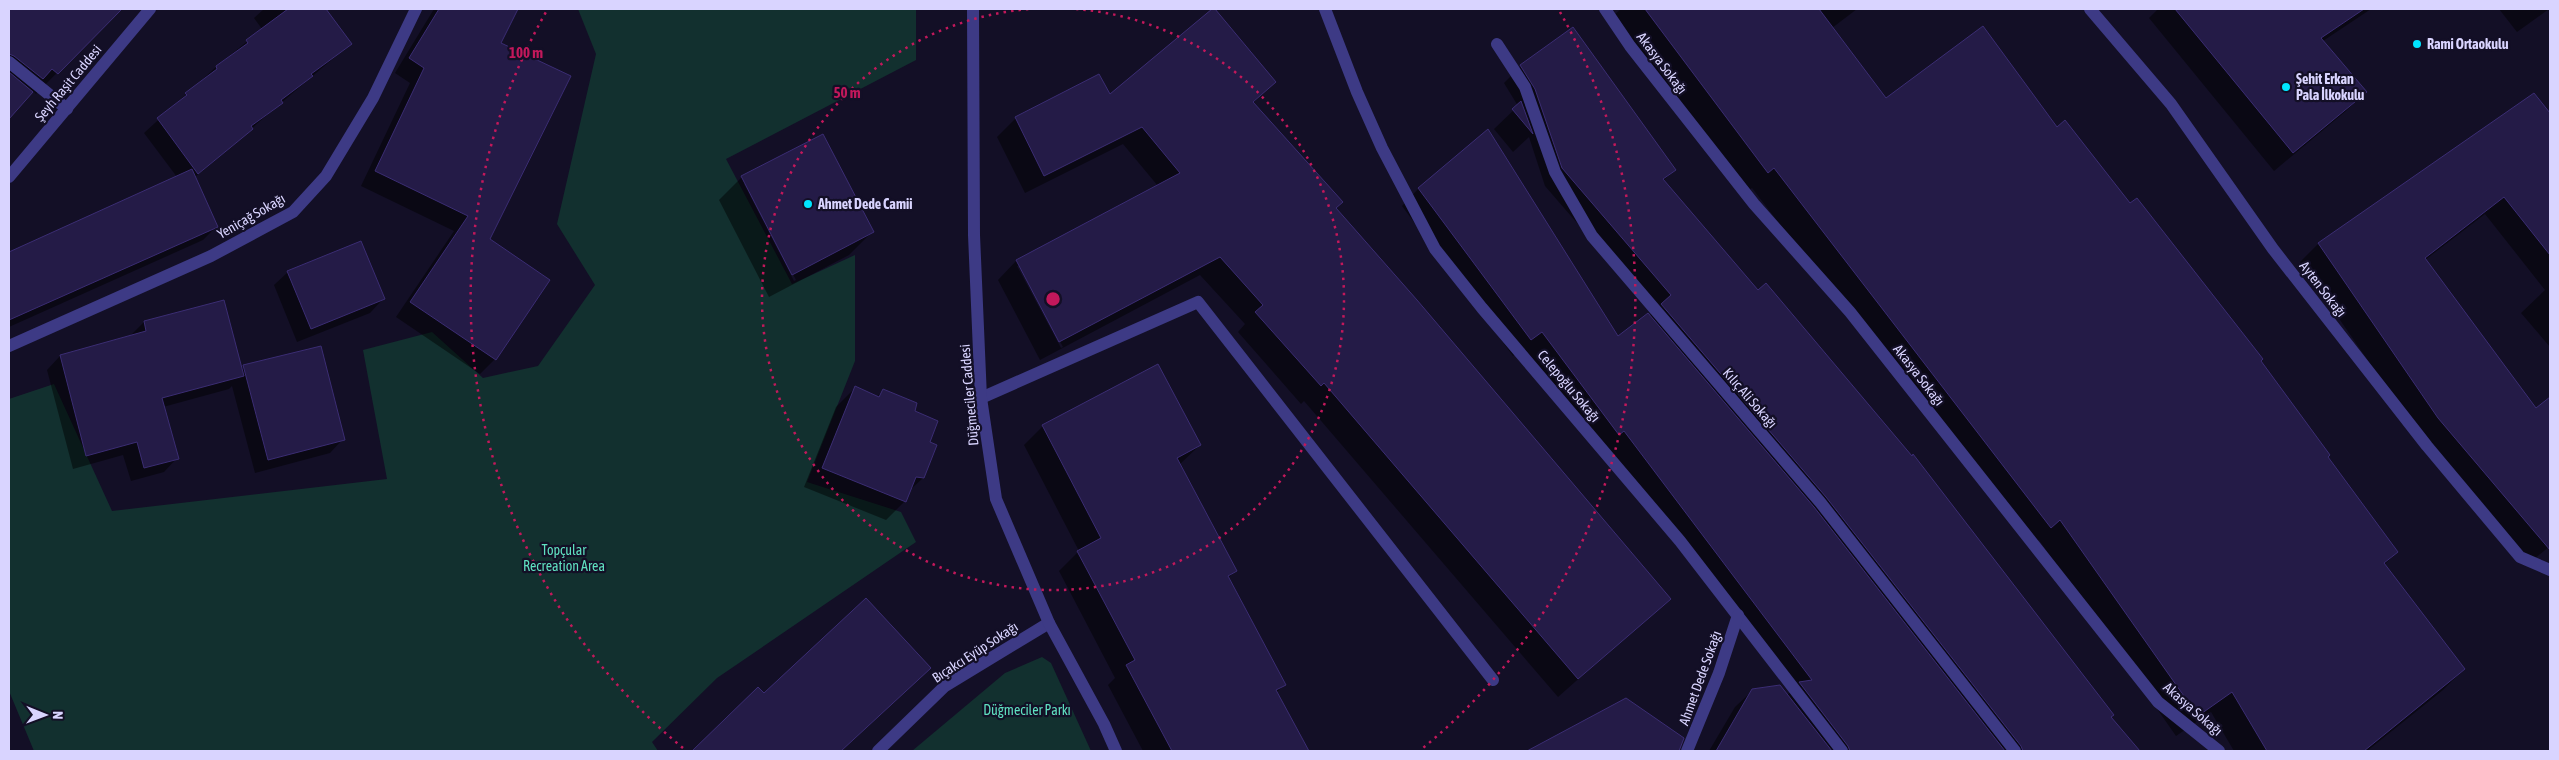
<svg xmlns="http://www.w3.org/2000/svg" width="2559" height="760" font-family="'Asap Condensed',sans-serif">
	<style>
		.green { fill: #12302f }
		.shadow { fill: #0007; fill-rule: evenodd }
		.building { fill: #241b47; stroke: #3b2d73 }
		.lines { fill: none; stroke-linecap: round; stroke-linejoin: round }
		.service { stroke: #3d3a85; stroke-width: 12 }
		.minor { stroke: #3d3a85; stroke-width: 12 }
		.tertiary { stroke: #3d3a85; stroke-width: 12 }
		.ring { fill: none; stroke: #c2185b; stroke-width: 2.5; stroke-dasharray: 2.5 5 }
		.poi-dot { fill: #00e5ff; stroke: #130f26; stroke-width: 2 }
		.labels { text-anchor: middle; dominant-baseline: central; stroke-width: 4.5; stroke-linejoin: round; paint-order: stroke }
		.poi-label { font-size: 14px; font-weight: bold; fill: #d9d4ff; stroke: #130f26; text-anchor: start }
		.street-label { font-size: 14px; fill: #d9d4ff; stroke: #130f26 }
		.park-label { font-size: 14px; fill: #5fe0c0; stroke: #130f26 }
		.centre { fill: #c2185b; stroke: #130f26; stroke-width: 2.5 }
		.ring-label { font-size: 15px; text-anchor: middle; font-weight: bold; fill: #c2185b; stroke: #130f26; stroke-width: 4.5; stroke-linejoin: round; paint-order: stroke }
	</style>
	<rect width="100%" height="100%" fill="#130f26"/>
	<g class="green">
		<path d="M578,9H916V60L726,159L792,284L855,255V361L807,482L901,512L916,542L717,678L652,742L658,751H34L9,691V399L54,384L112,511L387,479L363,350L432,332L483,378L538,366L595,285L557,224L596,54Z"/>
		<path d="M1042,657L1051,663L1091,751H912L1005,673Z"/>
	</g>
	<g class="shadow">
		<path d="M9,9H120L36,94L32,90L9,117Z"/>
		<path d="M264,9H324L350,44L195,177L216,227L203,240L9,327V254L177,177L144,133L216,67L262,29L254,18Z"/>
		<path d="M434,9H516L499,43L489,240L548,280L495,359L480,374L396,317L454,231L361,186L410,83L395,73Z"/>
		<path d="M1213,9L1275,82L1253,103L1335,209L1669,599L1558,697L1304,401L1301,404L1238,332L1245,324L1200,275L1040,360L998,280L1016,261L1158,186L1123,144L1025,193L997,137L1016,118L1109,96ZM1017,266H1020L1063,347L1061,348Z"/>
		<path d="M1621,9H1857L1832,28L1886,100L2056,129L2130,205L2260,361L2326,457L2397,552L2384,565L2464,669L2443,690L2367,751H2234L2211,712L2176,736L2039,540L2029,548L1752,188L1746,193L1613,16Z"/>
		<path d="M2158,9H2371L2323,41L2365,92L2346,111L2274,171L2149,18Z"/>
		<path d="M2499,9H2549L2517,32Z"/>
		<path d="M1521,66L1675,169L1663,181L2139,751H1709L1735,707L1753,690L1787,695L1791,692L1602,451L1524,348L1513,356L1402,206L1419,188L1618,338L1654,312L1545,186L1529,137L1513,152L1494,129L1518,106L1504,83Z"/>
		<path d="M2534,95L2550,114V347L2521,313L2545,290L2485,214L2425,260L2536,409L2550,399V546L2528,564L2420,436L2300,262L2318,244Z"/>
		<path d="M742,177L872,232L849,255L769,297L719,200ZM744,184H747L796,280L794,281Z"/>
		<path d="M288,272L383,299L370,313L297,342L274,285Z"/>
		<path d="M223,302L241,370L244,366L343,439L330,453L255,473L232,386L229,389L163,407L177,458L164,472L131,481L123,455L73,469L47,370L60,356L131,335L144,322Z"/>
		<path d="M1158,365L1200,445L1179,465L1235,571L1228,578L1284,685L1276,693L1307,751H1143L1108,685L1115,678L1059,571L1079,551L1024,445L1043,426Z"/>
		<path d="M855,388L877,397L883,390L928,442L923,478L909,491L905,501L886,520L804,487L836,407Z"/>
		<path d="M910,687L841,751H828L824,747L820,751H694L758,689L764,695Z"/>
		<path d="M1626,699L1670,730L1655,751H1529Z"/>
	</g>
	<g class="building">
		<path d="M9,9H122L58,74L52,69L43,79L14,56L9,54Z"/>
		<path d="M288,9H326L352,44L311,74L313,76L281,100L283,103L251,126L253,129L198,174L157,118L187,95L185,93L217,69L216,66L248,43L246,40Z"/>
		<path d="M439,9H518L501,43L571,76L490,239L550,280L496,360L410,302L468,216L375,171L424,68L409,58Z"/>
		<path d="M1212,9H1215L1276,82L1253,102L1343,202L1336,208L1417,300L1671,599L1578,679L1324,383L1321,386L1255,312L1263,305L1220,257L1059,342L1016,260L1180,173L1142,127L1044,176L1015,117L1099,74L1110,94Z"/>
		<path d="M1645,9H1819L1886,98L1983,26L2057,127L2065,120L2130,203L2137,198L2263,359L2261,361L2330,455L2328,457L2398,552L2384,563L2465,669L2364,751H2267L2232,692L2198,716L2060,520L2051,528L1774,168L1768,173Z"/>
		<path d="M2175,9H2364L2321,38L2367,92L2293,153Z"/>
		<path d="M1573,27L1676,170L1663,179L1758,290L1766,283L1912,456L1913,454L2114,715L2111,717L2140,751H2023L2021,746L1826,497L1661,304L1671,295L1562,168L1535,89L1520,65Z"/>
		<path d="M9,72L33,92L9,119Z"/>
		<path d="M2534,93L2550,113V255L2504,197L2425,258L2536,408L2550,397V550L2438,418L2318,243Z"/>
		<path d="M1521,101L1533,134L1512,109Z"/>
		<path d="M1488,129L1618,336L1648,313L1814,507L2005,751H1850L1848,746L1799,682L1812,680L1624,431L1619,435L1542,332L1531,340L1418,188Z"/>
		<path d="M823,134L874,232L792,275L741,176Z"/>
		<path d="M192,169L218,227L9,320V252Z"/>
		<path d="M361,241L385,299L311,329L287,271Z"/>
		<path d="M224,300L244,376L162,398L179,459L144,468L137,442L86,456L60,355L146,331L144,321Z"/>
		<path d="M321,346L345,440L268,460L243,365Z"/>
		<path d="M1158,364L1201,445L1177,458L1237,571L1228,576L1286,685L1276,690L1309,751H1172L1126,665L1135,660L1077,551L1101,538L1042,425Z"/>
		<path d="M855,386L879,397L883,389L917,403L915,411L938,421L930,442L937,445L924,478L916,477L906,502L822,468Z"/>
		<path d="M866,598L931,668L841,751H692L758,687L764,693Z"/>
		<path d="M1780,685L1832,751H1716L1752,689Z"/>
		<path d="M1626,698L1684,738L1679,751H1527Z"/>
	</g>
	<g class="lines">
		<path class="service" d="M981,398L1198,302L1493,680"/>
		<g class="minor">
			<path d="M1325,9L1357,92L1382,148L1435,249L1482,308L1680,541L1842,751"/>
			<path d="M1605,9L1630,46L1754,204L1850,312L2158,702L2219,751"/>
			<path d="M2090,9L2171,104L2273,249L2427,446L2520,557L2550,570"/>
			<path d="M1497,44L1525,87L1555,172L1592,236L1820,502L2015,751"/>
			<path d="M9,62L67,109"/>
			<path d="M9,346L211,256L293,212L326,176L373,98L416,9"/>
			<path d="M878,751L945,686L1049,623"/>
			<path d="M1687,751L1719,673L1738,615"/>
		</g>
		<g class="tertiary">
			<path d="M973,9L974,235L981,398L996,499L1049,623L1104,724L1116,751"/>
			<path d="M9,177L150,9"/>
		</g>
	</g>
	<g class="ring">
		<path d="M1076 9A291 291 0 1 1 1030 9"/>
		<path d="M683 748A582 582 0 0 1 546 12M1560 12A582 582 0 0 1 1423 748"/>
	</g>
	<g class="poi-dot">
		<circle cx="2417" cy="44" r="5"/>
		<circle cx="2286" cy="87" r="5"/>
		<circle cx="808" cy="204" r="5"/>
	</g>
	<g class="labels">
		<g class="poi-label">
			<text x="2427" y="44">Rami Ortaokulu</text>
			<text x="2296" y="79">Şehit Erkan<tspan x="2296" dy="16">Pala İlkokulu</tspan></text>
			<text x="818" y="204">Ahmet Dede Camii</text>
		</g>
		<g class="street-label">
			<text transform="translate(1662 63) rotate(53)">Akasya Sokağı</text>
			<text transform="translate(68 83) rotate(-50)">Şeyh Raşit Caddesi</text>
			<text transform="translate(251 216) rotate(-30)">Yeniçağ Sokağı</text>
			<text transform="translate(2323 289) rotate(52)">Ayten Sokağı</text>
			<text transform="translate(1919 375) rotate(52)">Akasya Sokağı</text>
			<text transform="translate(1569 386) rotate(50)">Celepoğlu Sokağı</text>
			<text transform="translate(969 395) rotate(-95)">Düğmeciler Caddesi</text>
			<text transform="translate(1750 398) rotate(49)">Kılıç Ali Sokağı</text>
			<text transform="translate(975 652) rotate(-33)">Bıçakcı Eyüp Sokağı</text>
			<text transform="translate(1700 678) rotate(-70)">Ahmet Dede Sokağı</text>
			<text transform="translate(2193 709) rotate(41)">Akasya Sokağı</text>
		</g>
		<g class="park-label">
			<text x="564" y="550">Topçular<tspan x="564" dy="16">Recreation Area</tspan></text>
			<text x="1027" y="710">Düğmeciler Parkı</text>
		</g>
	</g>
	<circle cx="1053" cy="299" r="8" class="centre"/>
	<g class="ring-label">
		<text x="526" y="58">100 m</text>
		<text x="847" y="98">50 m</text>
	</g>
	<rect width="2559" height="760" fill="none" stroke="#d9d4ff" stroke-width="20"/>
	<g transform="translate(45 715) rotate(91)" stroke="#130f26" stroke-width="4" paint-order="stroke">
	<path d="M0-4L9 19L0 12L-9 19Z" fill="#d9d4ff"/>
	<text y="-8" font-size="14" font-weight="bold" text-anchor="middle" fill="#d9d4ff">N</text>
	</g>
</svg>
